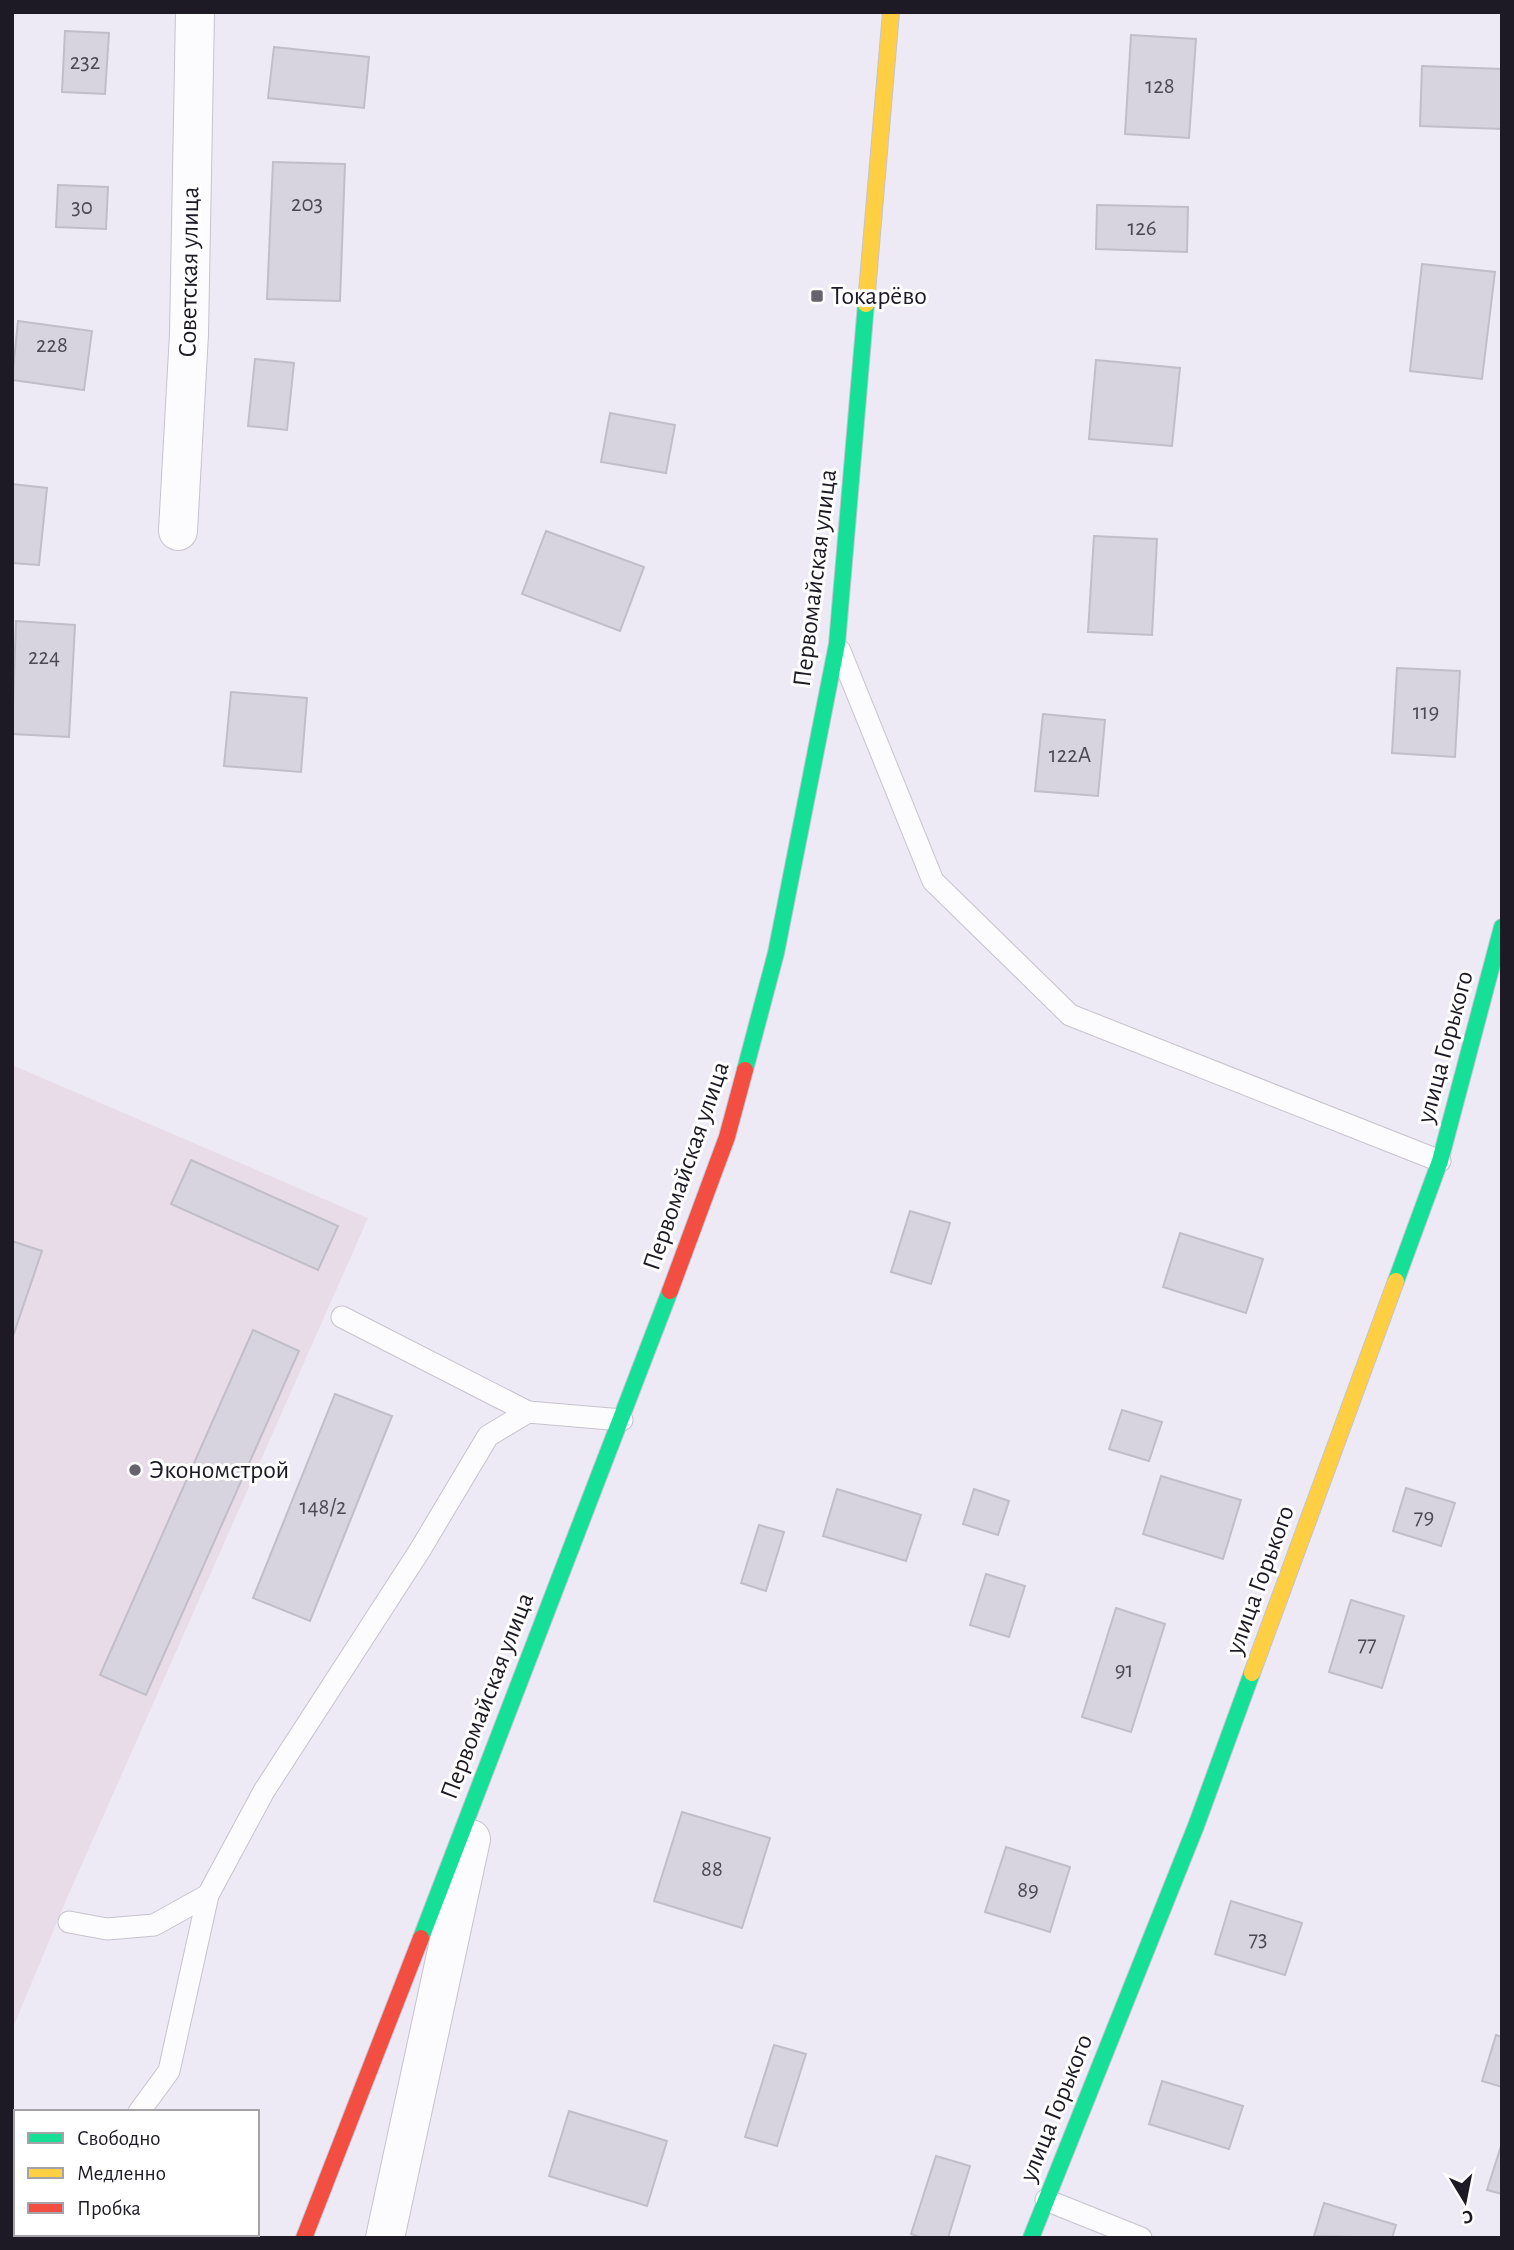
<svg xmlns="http://www.w3.org/2000/svg" width="1514" height="2250" font-family="'Alegreya Sans',sans-serif">
	<style>
		.commercial { fill: #e8dce9 }
		.building { fill: #d7d3df; stroke: #c1bec9; stroke-width: 2 }
		.lines { fill: none; stroke-linecap: round; stroke-linejoin: round }
		.lane-casing { stroke: #c6c3ce; stroke-width: 23 }
		.street-casing { stroke: #c6c3ce; stroke-width: 40 }
		.fast-casing { stroke: #c6c3ce; stroke-width: 18 }
		.slow-casing { stroke: #c6c3ce; stroke-width: 18 }
		.jam-casing { stroke: #c6c3ce; stroke-width: 18 }
		.lane { stroke: #fcfcfe; stroke-width: 21 }
		.street { stroke: #fcfcfe; stroke-width: 38 }
		.fast { stroke: #16e098; stroke-width: 16 }
		.slow { stroke: #ffcf43; stroke-width: 16 }
		.jam { stroke: #f24e42; stroke-width: 16 }
		.poi-dot { fill: #66636e; stroke: #fff; stroke-width: 2.5 }
		.labels { text-anchor: middle; dominant-baseline: central; stroke-width: 6; stroke-linejoin: round; paint-order: stroke }
		.number-label { font-size: 23px; fill: #4c4955 }
		.street-label { font-size: 26px; fill: #1d1a26; stroke: #fff }
		.poi-label { font-size: 26px; fill: #1d1a26; stroke: #fff; text-anchor: start }
	</style>
	<rect width="100%" height="100%" fill="#edeaf5"/>
	<path class="commercial" d="M12,1065L368,1218L67,1898L12,2030Z"/>
	<g class="building">
		<path d="M65,31L109,33L105,94L62,92Z"/>
		<path d="M1131,35L1196,39L1189,138L1125,134Z"/>
		<path d="M274,47L369,57L364,108L268,98Z"/>
		<path d="M1422,66L1502,69V129L1420,126Z"/>
		<path d="M273,162L345,164L340,301L267,299Z"/>
		<path d="M58,185L108,187L106,229L56,227Z"/>
		<path d="M1097,205L1188,207L1187,252L1096,249Z"/>
		<path d="M1422,264L1495,272L1482,379L1410,371Z"/>
		<path d="M18,321L92,331L84,390L12,380Z"/>
		<path d="M255,359L294,363L287,430L248,426Z"/>
		<path d="M1096,360L1180,368L1172,446L1089,439Z"/>
		<path d="M610,413L675,425L666,473L601,462Z"/>
		<path d="M12,484L47,488L39,565L12,563Z"/>
		<path d="M546,531L644,567L620,631L522,594Z"/>
		<path d="M1094,536L1157,539L1152,635L1088,632Z"/>
		<path d="M16,621L75,625L69,737L12,734Z"/>
		<path d="M1397,668L1460,671L1455,757L1392,753Z"/>
		<path d="M231,692L307,698L301,772L224,766Z"/>
		<path d="M1043,714L1105,720L1098,796L1035,791Z"/>
		<path d="M191,1160L338,1226L318,1270L171,1204Z"/>
		<path d="M910,1211L950,1223L931,1284L891,1272Z"/>
		<path d="M1180,1233L1263,1259L1246,1313L1163,1287Z"/>
		<path d="M12,1241L42,1251L12,1339Z"/>
		<path d="M253,1330L299,1351L146,1695L100,1675Z"/>
		<path d="M335,1394L392,1416L310,1621L253,1598Z"/>
		<path d="M1122,1410L1162,1422L1149,1461L1109,1449Z"/>
		<path d="M1161,1476L1241,1500L1223,1559L1143,1534Z"/>
		<path d="M1406,1488L1455,1503L1441,1546L1393,1531Z"/>
		<path d="M837,1489L921,1515L906,1561L823,1536Z"/>
		<path d="M974,1489L1009,1501L998,1535L963,1524Z"/>
		<path d="M759,1525L784,1532L766,1591L741,1583Z"/>
		<path d="M986,1574L1025,1586L1009,1637L970,1625Z"/>
		<path d="M1351,1600L1404,1616L1382,1688L1329,1672Z"/>
		<path d="M1116,1608L1165,1624L1131,1732L1082,1717Z"/>
		<path d="M682,1812L770,1838L742,1928L654,1901Z"/>
		<path d="M1006,1847L1070,1867L1050,1932L985,1912Z"/>
		<path d="M1231,1901L1302,1923L1285,1975L1215,1954Z"/>
		<path d="M1496,2035L1502,2037V2087L1482,2081Z"/>
		<path d="M774,2045L806,2054L777,2146L745,2137Z"/>
		<path d="M1162,2081L1243,2106L1229,2149L1149,2124Z"/>
		<path d="M569,2111L667,2141L647,2206L549,2176Z"/>
		<path d="M1501,2146H1502V2194L1487,2190Z"/>
		<path d="M936,2156L970,2166L948,2238H923L911,2234Z"/>
		<path d="M1324,2203L1396,2225L1392,2238L1314,2236Z"/>
	</g>
	<g class="lines">
		<defs>
			<g id="lane">
				<path d="M840,651L933,881L1070,1015L1440,1161"/>
				<path d="M342,1317L528,1412"/>
				<path d="M69,1922L107,1929L154,1925L208,1895L264,1791L420,1550L488,1436L528,1412L622,1420"/>
				<path d="M139,2112L169,2071L208,1895"/>
				<path d="M1046,2200L1141,2238"/>
				<path d="M12,2236L16,2233"/>
			</g>
			<g id="street">
				<path d="M178,531L189,334L195,12"/>
				<path d="M385,2238L471,1839"/>
			</g>
			<g id="fast">
				<path d="M745,1070L776,953L837,644L866,304"/>
				<path d="M1396,1281L1440,1161L1502,927"/>
				<path d="M421,1938L670,1291"/>
				<path d="M1031,2238L1196,1826L1252,1673"/>
			</g>
			<g id="slow">
				<path d="M866,304L891,12"/>
				<path d="M1252,1673L1396,1281"/>
			</g>
			<g id="jam">
				<path d="M670,1291L727,1137L745,1070"/>
				<path d="M304,2238L421,1938"/>
			</g>
		</defs>
		<use href="#lane" class="lane-casing"/>
		<use href="#street" class="street-casing"/>
		<use href="#fast" class="fast-casing"/>
		<use href="#slow" class="slow-casing"/>
		<use href="#jam" class="jam-casing"/>
		<use href="#lane" class="lane"/>
		<use href="#street" class="street"/>
		<use href="#fast" class="fast"/>
		<use href="#slow" class="slow"/>
		<use href="#jam" class="jam"/>
	</g>
	<g class="poi-dot">
		<rect x="810" y="289" width="14" height="14" rx="3.5"/>
		<circle cx="135" cy="1470" r="7"/>
	</g>
	<g class="labels">
		<g class="number-label">
			<text x="85" y="62">232</text>
			<text x="1160" y="86">128</text>
			<text x="307" y="204">203</text>
			<text x="82" y="207">30</text>
			<text x="1142" y="228">126</text>
			<text x="52" y="345">228</text>
			<text x="44" y="657">224</text>
			<text x="1426" y="712">119</text>
			<text x="1070" y="755">122А</text>
			<text x="323" y="1507">148/2</text>
			<text x="1424" y="1517">79</text>
			<text x="1367" y="1644">77</text>
			<text x="1124" y="1670">91</text>
			<text x="712" y="1869">88</text>
			<text x="1028" y="1890">89</text>
			<text x="1258" y="1939">73</text>
		</g>
		<g class="street-label">
			<text transform="translate(189 272) rotate(-89)">Советская улица</text>
			<text transform="translate(815 578) rotate(-83)">Первомайская улица</text>
			<text transform="translate(1445 1047) rotate(-75)">улица Горького</text>
			<text transform="translate(686 1166) rotate(-71)">Первомайская улица</text>
			<text transform="translate(1260 1580) rotate(-70)">улица Горького</text>
			<text transform="translate(487 1696) rotate(-69)">Первомайская улица</text>
			<text transform="translate(1056 2108) rotate(-68)">улица Горького</text>
		</g>
		<g class="poi-label">
			<text x="831" y="296">Токарёво</text>
			<text x="149" y="1470">Экономстрой</text>
		</g>
	</g>
	<rect width="1514" height="2250" fill="none" stroke="#1d1a26" stroke-width="28"/>
	<rect x="14" y="2110" width="245" height="126" fill="#ffffff" stroke="#a5a3a8" stroke-width="2"/>
	<rect x="28" y="2133" width="35" height="10" fill="#16e098" stroke="#a5a3a8" stroke-width="2"/>
	<text x="77" y="2145" font-size="21" fill="#1d1a26">Свободно</text>
	<rect x="28" y="2168" width="35" height="10" fill="#ffcf43" stroke="#a5a3a8" stroke-width="2"/>
	<text x="77" y="2180" font-size="21" fill="#1d1a26">Медленно</text>
	<rect x="28" y="2203" width="35" height="10" fill="#f24e42" stroke="#a5a3a8" stroke-width="2"/>
	<text x="77" y="2215" font-size="21" fill="#1d1a26">Пробка</text>
	<g transform="translate(1465 2201) rotate(170)" stroke="#ffffff" stroke-width="5" paint-order="stroke">
	<path d="M0-5L12 26L0 18L-12 26Z" fill="#1d1a26"/>
	<text y="-10" font-size="19" font-weight="bold" text-anchor="middle" fill="#1d1a26">С</text>
	</g>
</svg>
